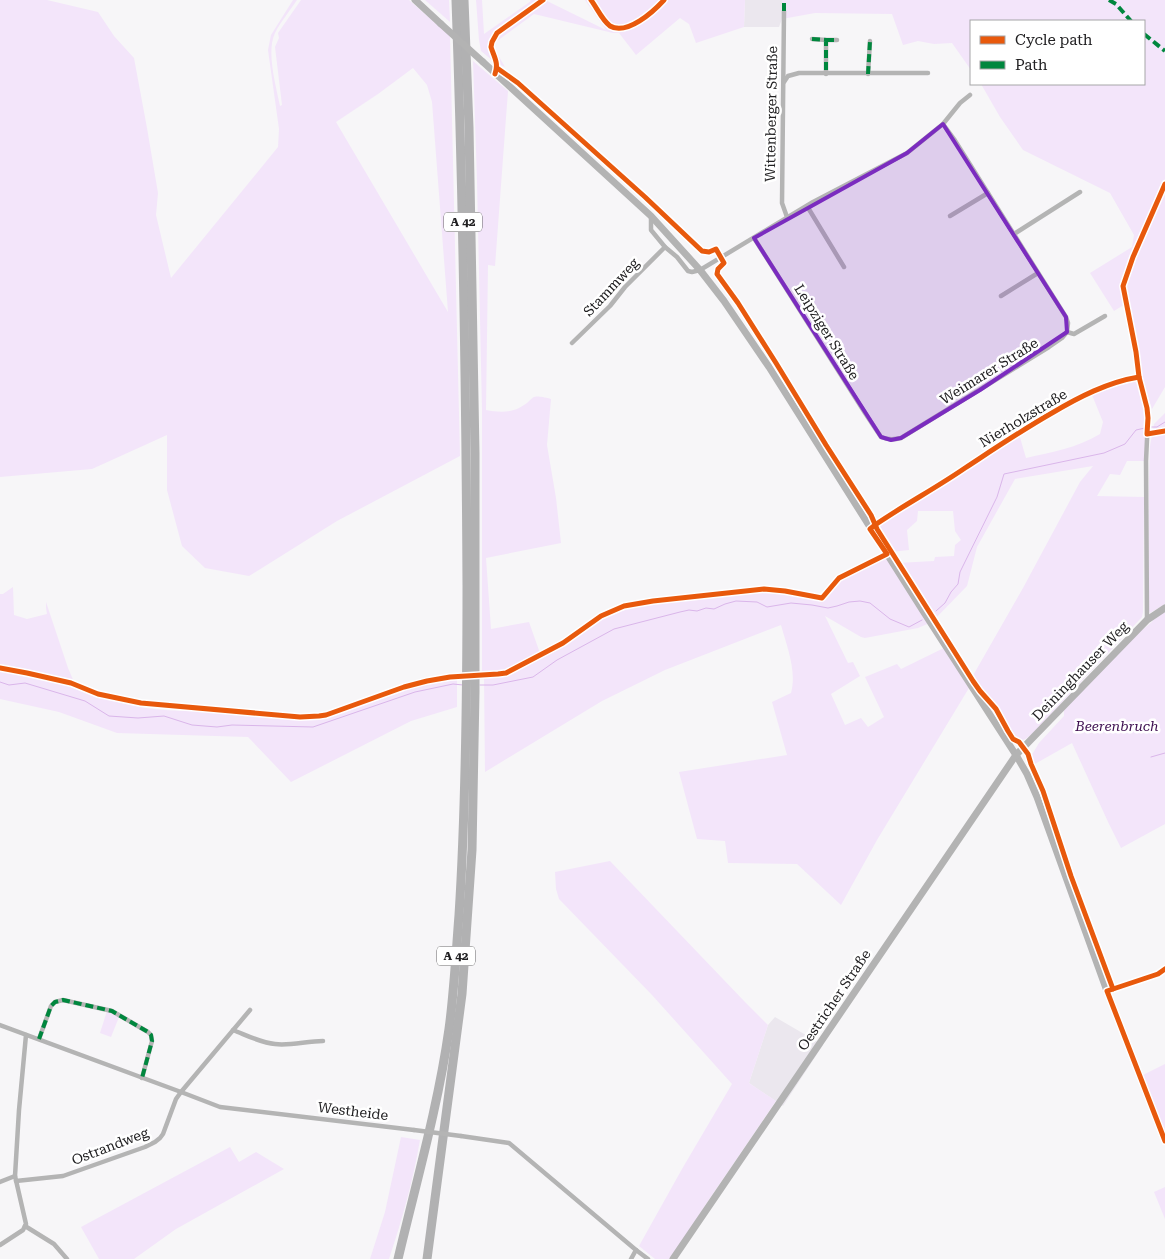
<svg xmlns="http://www.w3.org/2000/svg" width="1165" height="1259" font-family="'Roboto Serif',serif">
	<style>
		.built { fill: #ebe7ee }
		.green { fill: #f3e5fa; fill-rule: evenodd }
		.lines { fill: none; stroke-linecap: round; stroke-linejoin: round }
		.stream { stroke: #dab6ea; stroke-width: 1 }
		.street { stroke: #b4b4b4; stroke-width: 4.5 }
		.secondary { stroke: #b3b3b3; stroke-width: 7 }
		.highway { stroke: #b1b1b2; stroke-width: 9 }
		.street-bridge { stroke: #b4b4b4; stroke-width: 4.5 }
		.secondary-bridge { stroke: #b3b3b3; stroke-width: 7 }
		.quiet { stroke: #00873e; stroke-width: 4; stroke-dasharray: 8 4; stroke-linecap: butt }
		.cycleway-casing { stroke: #fff; stroke-width: 8 }
		.cycleway { stroke: #e8590c; stroke-width: 5 }
		.marked { fill: #7b2cbf; fill-opacity: 0.2; stroke: #7b2cbf; stroke-width: 4; stroke-linejoin: round }
		.labels { text-anchor: middle; dominant-baseline: central; stroke-width: 5; stroke-linejoin: round; paint-order: stroke }
		.shield { fill: #fff; stroke: #646364; stroke-width: 1 }
		.shield-label { font-size: 12px; font-weight: bold; fill: #212022 }
		.street-label { font-size: 14px; fill: #212022; stroke: #fff }
		.park-label { font-size: 14px; font-style: italic; fill: #3e0f50; stroke: #fff }
	</style>
	<rect width="100%" height="100%" fill="#f7f6f8"/>
	<g class="built">
		<path d="M745,0H782V19L779,27H744Z"/>
		<path d="M775,1017L823,1045L783,1106L749,1083L768,1025Z"/>
	</g>
	<g class="green">
		<path d="M0,0H47L98,12L114,36L134,58L147,128L158,193L156,215L171,278L278,147L279,129L268,50L271,35L293,0H297C290,11 281,21 275,33C266,52 276,86 280,106L282,105L275,47L279,38L278,33L301,0H409L450,36L460,456L337,521L249,576L205,568L182,546L167,490V435L92,469L0,477ZM413,68L427,85L432,102L448,312L336,122L378,94Z"/>
		<path d="M425,0H449L450,22Z"/>
		<path d="M476,0H482L484,34L531,1L530,0H545L606,30L585,0H745L744,27L696,43L689,24L680,18L636,55L619,33H613L534,14L497,41L494,48L505,67L493,61L481,51L479,40Z"/>
		<path d="M782,0H1165V387L1152,409L1142,378L1127,303L1114,311L1090,273L1132,247L1134,235L1110,193L1023,150L1000,117L981,84H1144V21H971V70L952,43L934,44L918,41L903,45L892,14L815,13L782,19Z"/>
		<path d="M473,61L508,91L495,266L488,265L486,410C497,412 509,413 519,408C537,399 527,393 551,399L547,445L556,498L561,543L486,558L491,629L529,622L541,656L552,651L568,643L593,624L605,617L636,606L656,602L723,595L769,591L815,600L825,599L838,582L848,574L892,555L897,563L934,561L935,557L954,556L955,545L961,540L955,531L953,511H918L917,521L907,530L909,550L891,552L877,530L881,523L1019,434L1026,458C1052,452 1077,448 1100,434L1103,422L1092,395L1133,380C1138,383 1139,387 1140,393C1148,415 1145,438 1145,461H1127L1120,475L1110,474L1097,496L1144,497L1143,612L1142,617L1034,732C1028,737 1024,743 1015,739L996,717L972,683L877,840L841,905L797,864L728,863L725,841L697,839L679,772L787,755L772,702L791,693C797,671 787,647 781,625L665,670L602,701L485,772L484,677L482,672V410L477,181ZM1093,466L1080,482L1023,588L971,679L948,646L901,669L897,664L865,677L884,717L868,727L861,718L845,725L831,694L860,676L853,662L848,663L825,616L861,637L865,638L918,628L932,622L967,586L977,547L1015,479Z"/>
		<path d="M1165,413V604L1150,613L1148,609L1149,481L1150,446C1151,439 1153,432 1154,424Z"/>
		<path d="M13,587L14,615L27,619L47,614L46,608V602L68,668L74,682L0,667V594H3Z"/>
		<path d="M1165,606V824L1121,848L1109,824L1072,743L1033,765L1030,758L1039,743L1064,716V710L1132,638L1152,622L1157,611Z"/>
		<path d="M0,669C24,674 47,679 70,687C93,694 116,703 140,707C161,711 184,711 205,711C216,711 228,708 239,709C268,711 298,719 326,713L405,684L449,675L457,678V707L411,721L291,782L248,737L117,733L59,712L0,699Z"/>
		<path d="M610,861L745,1002L768,1025L749,1083L776,1101L706,1204L686,1236L669,1259H655L639,1246L682,1169L732,1084L652,995L559,899L556,889L555,872Z"/>
		<path d="M107,1011L119,1017L111,1037L100,1033Z"/>
		<path d="M1165,1064V1142L1137,1078Z"/>
		<path d="M401,1137L420,1140C413,1181 402,1220 389,1259H370L385,1212Z"/>
		<path d="M230,1147L239,1162L256,1152L284,1169L176,1229L134,1259H99L81,1227Z"/>
		<path d="M1165,1187V1219L1154,1192Z"/>
	</g>
	<g class="lines">
		<g class="stream">
			<path d="M1149,427H1157L1165,422"/>
			<path d="M936,611L945,603L951,592L958,584L960,572L997,497L1004,474L1104,453L1125,444L1136,430L1145,428"/>
			<path d="M0,682L9,685L25,683L85,701L109,716L138,718L164,716L192,725L217,727L232,725L313,727L415,692L453,684L463,685"/>
			<path d="M480,685H493L533,677L557,660L614,629L680,612L689,610L697,611L706,608L714,609L725,604L736,601L757,602L767,607L791,603L812,605L828,608L837,606L849,602L860,601L870,603L890,619L909,627L922,620"/>
			<path d="M1151,757L1165,753"/>
		</g>
		<g class="street">
			<path d="M784,11L782,203L787,217"/>
			<path d="M812,39L826,40V74"/>
			<path d="M826,40H837"/>
			<path d="M868,74L870,41"/>
			<path d="M784,82L788,76L799,73H928"/>
			<path d="M943,124L954,139L1066,317L1068,323L1067,332"/>
			<path d="M807,206L844,267"/>
			<path d="M950,216L988,193"/>
			<path d="M651,217V230L665,247L677,257L688,271L692,272L700,270L813,202L907,153L943,124L960,103L970,95"/>
			<path d="M1014,234L1080,192"/>
			<path d="M754,238L865,413L881,437C888,440 893,440 901,438L1049,347L1062,338L1067,332"/>
			<path d="M1001,296L1038,273"/>
			<path d="M1126,303L1136,352L1139,377L1148,418L1146,461L1147,620"/>
			<path d="M1067,332L1074,334L1105,316"/>
			<path d="M572,343L610,306L625,287L665,247"/>
			<path d="M977,459C1026,428 1082,386 1139,377"/>
			<path d="M1107,991L1158,974L1165,969"/>
			<path d="M0,1025L181,1092L220,1107L414,1130"/>
			<path d="M233,1030C246,1035 261,1043 275,1044C290,1046 307,1041 323,1041"/>
			<path d="M39,1039L51,1006L55,1002L63,1000L112,1011L148,1032L151,1035L152,1041L142,1078"/>
			<path d="M461,1136L509,1143L636,1250L648,1259"/>
			<path d="M16,1181L63,1176L145,1147L155,1142L160,1138L163,1134L176,1099L181,1092L250,1010"/>
			<path d="M0,1182L15,1176"/>
			<path d="M25,1226L54,1244L67,1259"/>
			<path d="M0,1245L23,1230L26,1224L15,1176L19,1110L26,1035"/>
			<path d="M631,1259L636,1250"/>
		</g>
		<g class="secondary">
			<path d="M415,0L441,24"/>
			<path d="M483,62L651,216L700,270L724,301L769,367L923,611L1016,755L1027,774L1037,797L1107,991L1165,1141"/>
			<path d="M673,1259L1016,755L1147,620L1165,608"/>
		</g>
		<g class="highway">
			<path d="M398,1259C416,1183 438,1107 449,1029C454,992 456,953 459,915C466,805 467,695 467,585C466,390 463,195 456,0"/>
			<path d="M427,1259L462,994L472,850L475,692V453L469,127L464,0"/>
		</g>
		<path class="street-bridge" d="M414,1130L461,1136"/>
		<path class="secondary-bridge" d="M441,24L483,62"/>
		<g class="quiet">
			<path d="M1109,0L1116,4L1131,21"/>
			<path d="M784,11V0"/>
			<path d="M1144,34L1165,51"/>
			<path d="M812,39L826,40V74"/>
			<path d="M826,40H837"/>
			<path d="M868,74L870,41"/>
			<path d="M39,1039L51,1006L55,1002L63,1000L112,1011L148,1032L151,1035L152,1041L142,1078"/>
		</g>
		<defs>
			<g id="cycleway">
				<path d="M591,0C597,8 602,20 610,26C627,36 654,11 664,0"/>
				<path d="M497,68L518,83L645,197L702,251L709,252L716,249L724,263L718,269L717,274L738,303L776,363L826,445L871,515L877,529L973,681L980,691L996,709L1008,731L1013,739L1019,742L1028,754L1031,764L1043,791L1071,876L1113,989"/>
				<path d="M495,74C499,63 494,57 491,47L492,42L497,33L543,0"/>
				<path d="M1165,184L1133,257L1123,286L1136,352L1139,377L1147,408L1148,418L1147,434L1165,431"/>
				<path d="M0,668L27,673L71,683L98,694L141,703L300,717L319,716L326,715L404,687L427,681L450,677L498,674L506,673L563,643L601,616L624,606L653,601L764,589L785,591L822,598L839,578L887,554L870,529L875,525C904,505 936,488 965,468C994,449 1022,430 1052,413C1079,397 1108,382 1139,377"/>
				<path d="M1165,969L1158,974L1107,991L1165,1141"/>
			</g>
		</defs>
		<use href="#cycleway" class="cycleway-casing"/>
		<use href="#cycleway" class="cycleway"/>
	</g>
	<path class="marked" d="M943,124L1066,317L1067,332L980,390L901,438L891,440L881,437L754,238L907,153Z"/>
	<g class="labels">
		<g class="shield">
			<rect x="444" y="212.5" width="38" height="19" rx="4"/>
			<rect x="437" y="946.5" width="38" height="19" rx="4"/>
		</g>
		<g class="shield-label">
			<text x="463" y="222">A 42</text>
			<text x="456" y="956">A 42</text>
		</g>
		<g class="street-label">
			<text transform="translate(771 114) rotate(-89)">Wittenberger Straße</text>
			<text transform="translate(611 287) rotate(-47)">Stammweg</text>
			<text transform="translate(827 332) rotate(58)">Leipziger Straße</text>
			<text transform="translate(989 371) rotate(-32)">Weimarer Straße</text>
			<text transform="translate(1023 418) rotate(-31)">Nierholzstraße</text>
			<text transform="translate(1080 671) rotate(-46)">Deininghauser Weg</text>
			<text transform="translate(834 1000) rotate(-56)">Oestricher Straße</text>
			<text transform="translate(353 1111) rotate(7)">Westheide</text>
			<text transform="translate(110 1146) rotate(-21)">Ostrandweg</text>
		</g>
		<g class="park-label">
			<text x="1117" y="726">Beerenbruch</text>
		</g>
	</g>
	<rect x="970" y="20" width="175" height="65" fill="#ffffff" stroke="#a6a6a7"/>
	<rect x="980" y="36" width="25" height="8" fill="#e8590c" stroke="#a6a6a7"/>
	<text x="1015" y="45" font-size="15" fill="#212022">Cycle path</text>
	<rect x="980" y="61" width="25" height="8" fill="#00873e" stroke="#a6a6a7"/>
	<text x="1015" y="70" font-size="15" fill="#212022">Path</text>
</svg>
